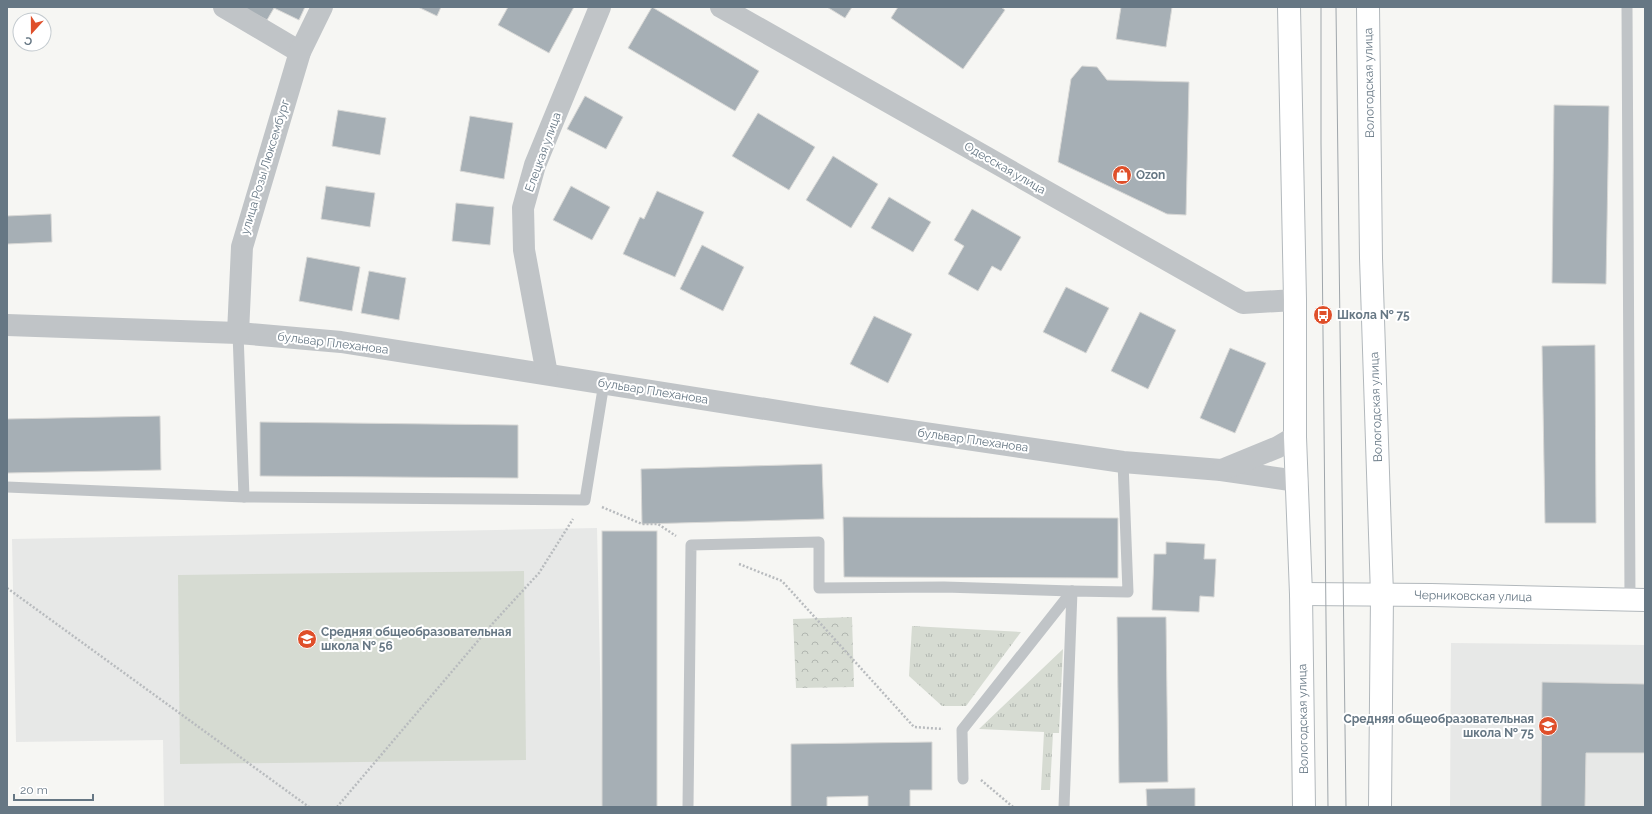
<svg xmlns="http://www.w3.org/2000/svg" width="1652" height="814" font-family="Raleway,sans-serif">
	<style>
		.built { fill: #e7e8e7 }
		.grass { fill: url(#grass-tufts) }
		.park { fill: url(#park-crowns) }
		.garden { fill: #d6dbd2 }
		.building { fill: #a6afb5; stroke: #d8d8d6 }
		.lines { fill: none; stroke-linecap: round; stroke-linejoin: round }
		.secondary-casing { stroke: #b2b8bc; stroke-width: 24 }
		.path { stroke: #b8bbbe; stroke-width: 2.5; stroke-dasharray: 2 2; stroke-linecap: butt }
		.lane { stroke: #c0c4c7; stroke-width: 11 }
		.street { stroke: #c0c4c7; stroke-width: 22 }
		.secondary { stroke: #fff; stroke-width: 22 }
		.tram { stroke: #9fa6ab; stroke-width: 1 }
		.labels { text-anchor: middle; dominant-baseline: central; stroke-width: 4; stroke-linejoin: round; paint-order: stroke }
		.street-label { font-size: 12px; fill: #667784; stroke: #fff }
		.poi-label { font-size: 12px; font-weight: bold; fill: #667784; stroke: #fff; text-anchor: start }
	</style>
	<defs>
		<pattern id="grass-tufts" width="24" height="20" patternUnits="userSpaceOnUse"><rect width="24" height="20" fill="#d6dbd2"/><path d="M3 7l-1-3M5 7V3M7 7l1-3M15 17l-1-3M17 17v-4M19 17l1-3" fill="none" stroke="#b1b6b0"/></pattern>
		<pattern id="park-crowns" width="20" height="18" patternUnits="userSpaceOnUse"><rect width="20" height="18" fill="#d6dbd2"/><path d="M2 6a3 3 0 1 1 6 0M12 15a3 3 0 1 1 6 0" fill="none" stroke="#b1b6b0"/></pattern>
	</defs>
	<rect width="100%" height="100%" fill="#f6f6f3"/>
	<g class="built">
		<path d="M597,528L603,807H164L163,740L16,742L12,539Z"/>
		<path d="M1451,643L1645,645V807H1450Z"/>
	</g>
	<g class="grass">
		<path d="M912,626L1021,632L966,706H942L909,676Z"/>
		<path d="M1063,649L1059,733H1053L1050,790H1041L1044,732L979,729Z"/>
	</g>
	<path class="park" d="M852,617L854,687L796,688L793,619Z"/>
	<path class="garden" d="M524,571L526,760L180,764L178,575Z"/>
	<g class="building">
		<path d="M241,7H305L299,20L274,8L267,20Z"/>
		<path d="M418,7H441L437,16Z"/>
		<path d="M508,7H574L549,53L498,25Z"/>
		<path d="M652,7L759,71L735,111L628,48Z"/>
		<path d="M827,7H852L845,18Z"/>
		<path d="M898,7H1001L1005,10L963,69L891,18Z"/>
		<path d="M1121,7H1172L1166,47L1116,39Z"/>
		<path d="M1082,66L1097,67L1107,80L1189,82L1186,215L1167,214L1058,162L1071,79Z"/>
		<path d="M585,96L623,117L606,149L567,129Z"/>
		<path d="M1554,105L1609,106L1606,284L1552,283Z"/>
		<path d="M338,110L386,118L380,155L332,146Z"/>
		<path d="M758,113L815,147L789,190L732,156Z"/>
		<path d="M470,116L513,123L504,179L460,171Z"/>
		<path d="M833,156L878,184L851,228L806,200Z"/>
		<path d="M326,186L375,193L370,227L321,219Z"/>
		<path d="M571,186L610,207L592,240L553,220Z"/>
		<path d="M657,191L704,212L675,277L623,254L640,217L644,219Z"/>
		<path d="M889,197L931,222L913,252L871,228Z"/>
		<path d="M456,203L494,207L490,245L452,241Z"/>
		<path d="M972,209L1021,237L1001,271L992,266L978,291L948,274L964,246L954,240Z"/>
		<path d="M51,214L52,242L7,244V216Z"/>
		<path d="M702,245L744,267L723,311L680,289Z"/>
		<path d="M307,257L360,267L352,311L299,301Z"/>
		<path d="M369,271L406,278L399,320L361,313Z"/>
		<path d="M1066,287L1109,308L1086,353L1043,332Z"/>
		<path d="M1140,312L1176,330L1148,389L1111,371Z"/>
		<path d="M874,316L912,334L888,383L850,364Z"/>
		<path d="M1595,345L1596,523H1545L1542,346Z"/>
		<path d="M1230,348L1266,363L1235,433L1200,418Z"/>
		<path d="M160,416L161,470L7,473V419Z"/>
		<path d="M260,422L518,425V478L260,476Z"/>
		<path d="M822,464L824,519L642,524L641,469Z"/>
		<path d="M843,517L1118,518V578L844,577Z"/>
		<rect x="602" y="531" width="55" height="276"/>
		<path d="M1166,542L1205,544L1204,559H1216L1214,597L1200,596L1199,612L1152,610L1154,554H1166Z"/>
		<path d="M1117,617H1166L1168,782L1119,783Z"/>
		<path d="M1542,682L1645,684V753H1586L1585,807H1541Z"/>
		<path d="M932,742V790H910V807H868V796L827,797V807H791V744Z"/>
		<path d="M1195,788V807H1147L1146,789Z"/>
	</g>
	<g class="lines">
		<defs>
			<g id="secondary">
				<path d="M1289,7L1295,300V437L1301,594L1304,807"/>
				<path d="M1368,7L1371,258L1382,595L1380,807"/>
				<path d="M1301,594L1431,595L1645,600"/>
			</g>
		</defs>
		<use href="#secondary" class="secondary-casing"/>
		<g class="path">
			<path d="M602,507L642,524H658L676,536"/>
			<path d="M739,564L782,581L914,727L943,729"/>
			<path d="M7,588L309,807"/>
			<path d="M981,780L1013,807"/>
			<path d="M337,807L494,622L539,573L573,519"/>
		</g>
		<g class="lane">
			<path d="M1627,7L1630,599"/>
			<path d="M238,333L244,497"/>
			<path d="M7,487L244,497L585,500L604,383"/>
			<path d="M963,779L962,730L1072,591"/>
			<path d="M688,807L691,545L819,542V588L944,587L1072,591"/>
			<path d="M1064,807L1072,591L1128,592L1123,462"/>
		</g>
		<g class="street">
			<path d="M224,7L300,52"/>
			<path d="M721,7L1243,303L1295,300"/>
			<path d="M7,325L238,333L341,342L816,417L1123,462L1221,470L1297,481"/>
			<path d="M238,333L242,247L300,52L322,7"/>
			<path d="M547,374L524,250L523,208L535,165L600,7"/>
			<path d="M1222,470L1278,447L1295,437"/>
		</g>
		<use href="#secondary" class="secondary"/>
		<g class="tram">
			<path d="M1321,7V143L1328,807"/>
			<path d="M1336,7L1346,807"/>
		</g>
	</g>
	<defs>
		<symbol id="shop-disc" viewBox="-11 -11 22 22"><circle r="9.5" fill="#df4f2a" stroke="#fff"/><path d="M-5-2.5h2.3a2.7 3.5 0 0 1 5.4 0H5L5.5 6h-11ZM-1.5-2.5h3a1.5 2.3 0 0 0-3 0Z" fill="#fff"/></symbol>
		<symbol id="bus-disc" viewBox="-11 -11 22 22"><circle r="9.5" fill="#df4f2a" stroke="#fff"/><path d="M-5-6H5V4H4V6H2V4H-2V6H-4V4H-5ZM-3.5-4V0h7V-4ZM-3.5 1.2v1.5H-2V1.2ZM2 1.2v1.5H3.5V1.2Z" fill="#fff"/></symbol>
		<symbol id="school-disc" viewBox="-11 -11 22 22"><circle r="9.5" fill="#df4f2a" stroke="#fff"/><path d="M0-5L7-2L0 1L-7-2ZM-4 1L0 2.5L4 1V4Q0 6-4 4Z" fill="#fff"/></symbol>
	</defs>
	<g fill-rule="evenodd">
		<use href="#shop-disc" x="1111" y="164" width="22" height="22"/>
		<use href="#bus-disc" x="1312" y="304" width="22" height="22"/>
		<use href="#school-disc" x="296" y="628" width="22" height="22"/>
		<use href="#school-disc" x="1537" y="715" width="22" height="22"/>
	</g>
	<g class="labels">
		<g class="street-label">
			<text transform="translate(1369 83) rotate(-91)">Вологодская улица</text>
			<text transform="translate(543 152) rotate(-70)">Елецкая улица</text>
			<text transform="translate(265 167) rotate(-73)">улица Розы Люксембург</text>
			<text transform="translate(1005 168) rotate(30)">Одесская улица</text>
			<text transform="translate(333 343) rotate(7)">бульвар Плеханова</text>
			<text transform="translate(653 391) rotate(9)">бульвар Плеханова</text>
			<text transform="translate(1376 407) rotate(-92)">Вологодская улица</text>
			<text transform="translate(973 440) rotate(8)">бульвар Плеханова</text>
			<text transform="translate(1473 596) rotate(1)">Черниковская улица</text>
			<text transform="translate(1303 719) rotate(-91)">Вологодская улица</text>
		</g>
		<g class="poi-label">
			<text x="1136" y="175">Ozon</text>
			<text x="1337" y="315">Школа № 75</text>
			<text x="321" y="632">Средняя общеобразовательная<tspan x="321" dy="14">школа № 56</tspan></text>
			<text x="1534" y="719" text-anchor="end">Средняя общеобразовательная<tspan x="1534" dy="14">школа № 75</tspan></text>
		</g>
	</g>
	<rect width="1652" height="814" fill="none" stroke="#667784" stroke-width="16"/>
	<g transform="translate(32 32) rotate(201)"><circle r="19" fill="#ffffff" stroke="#c2c9ce"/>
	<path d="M0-3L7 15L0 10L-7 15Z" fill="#df4f2a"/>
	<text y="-6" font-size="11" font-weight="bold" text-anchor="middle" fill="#667784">С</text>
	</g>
	<path d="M14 794v6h79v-6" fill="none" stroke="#667784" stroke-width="2"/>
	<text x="20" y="794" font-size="12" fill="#667784" stroke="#ffffff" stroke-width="3" paint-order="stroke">20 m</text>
</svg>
